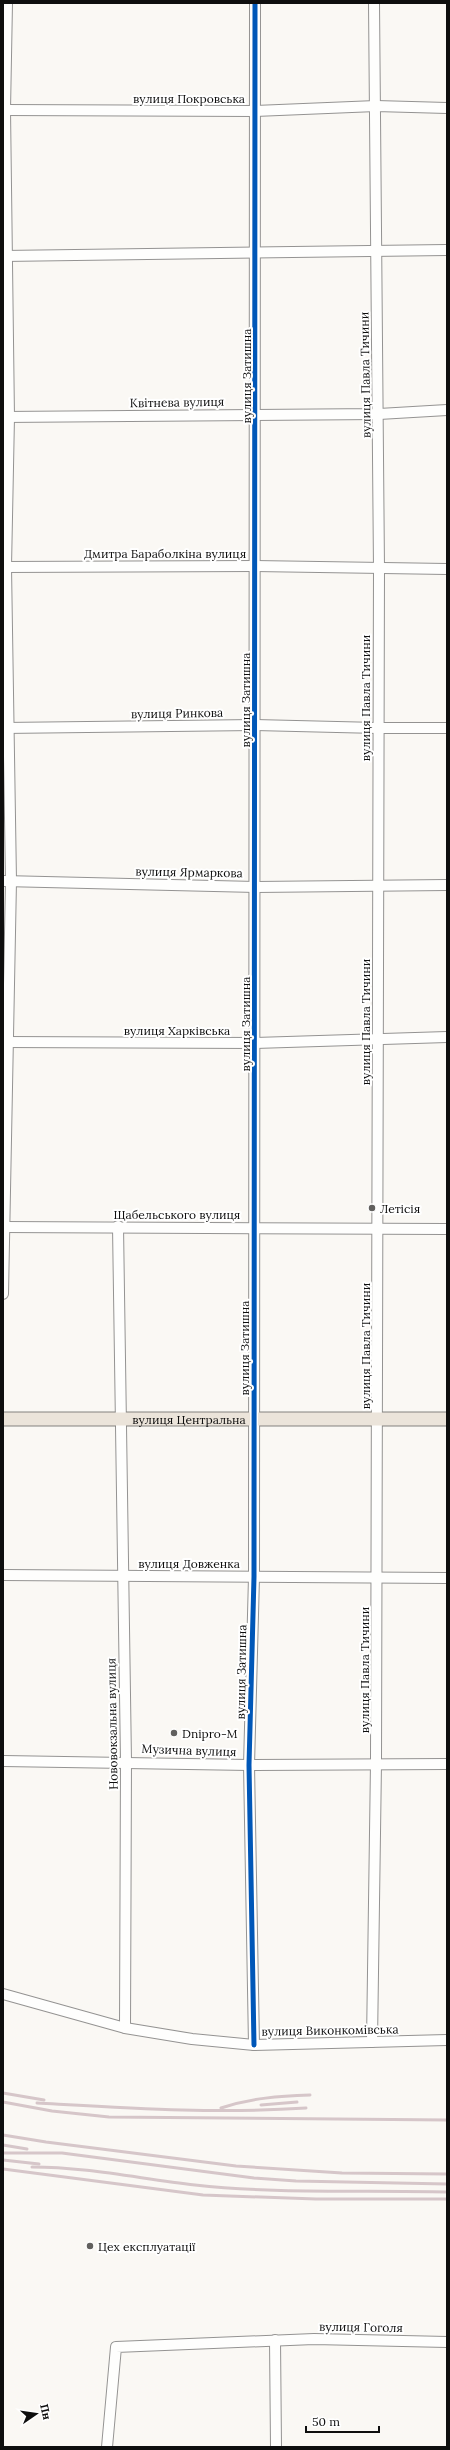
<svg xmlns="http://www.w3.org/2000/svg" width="450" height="2450" font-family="Lora,serif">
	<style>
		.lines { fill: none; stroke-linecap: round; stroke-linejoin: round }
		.minor-casing { stroke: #949392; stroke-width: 12 }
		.major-casing { stroke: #82817f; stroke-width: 15 }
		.minor { stroke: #fefefd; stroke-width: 10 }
		.major { stroke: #ebe4da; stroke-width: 13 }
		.rail { stroke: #d6c6c9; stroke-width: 3 }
		.cycleway-casing { stroke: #fff; stroke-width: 8 }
		.cycleway { stroke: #0057b8; stroke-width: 5 }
		.poi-dot { fill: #61605e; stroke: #fff; stroke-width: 1.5 }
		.labels { text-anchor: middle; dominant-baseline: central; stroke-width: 4; stroke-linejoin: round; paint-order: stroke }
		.street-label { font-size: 12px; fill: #0e0e0e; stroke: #fff }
		.poi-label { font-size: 12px; fill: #0e0e0e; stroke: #fff; text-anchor: start }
	</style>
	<rect width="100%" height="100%" fill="#faf8f4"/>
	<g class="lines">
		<defs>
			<g id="minor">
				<path d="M3,110L255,111L376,106L447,108"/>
				<path d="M3,256L447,250"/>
				<path d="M3,417L379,414L447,410"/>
				<path d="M3,567L255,566L447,569"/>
				<path d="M3,728L255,725L378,728H447"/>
				<path d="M3,881L256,887L447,885"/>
				<path d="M3,1042L255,1043L447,1037"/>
				<path d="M118,1226L126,1761L125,2028"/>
				<path d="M3,1227L447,1229"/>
				<path d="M3,1294L11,881L6,567L9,417L5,110L7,3"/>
				<path d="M3,1575L447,1578"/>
				<path d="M3,1761L249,1765L447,1764"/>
				<path d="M3,1994L125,2028L192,2039L254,2045L447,2040"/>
				<path d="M372,2042L376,1763L379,569L374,3"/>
				<path d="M254,2045L249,1765L254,1577L255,3"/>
				<path d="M275,2340L276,2447"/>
				<path d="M107,2447L116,2347L314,2339L447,2342"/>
			</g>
			<g id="major">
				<path id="s1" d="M3,1419H447"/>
			</g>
		</defs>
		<use href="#minor" class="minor-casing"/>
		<use href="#major" class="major-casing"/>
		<use href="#minor" class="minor"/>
		<use href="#major" class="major"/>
		<g class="rail">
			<path d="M3,2093L44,2100"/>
			<path d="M3,2102L52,2111L109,2117L447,2120"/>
			<path d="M37,2103C127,2108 216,2114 306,2108"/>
			<path d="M261,2105L297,2102"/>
			<path d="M221,2108C251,2098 280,2096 310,2095"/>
			<path d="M3,2135L46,2142L236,2166L342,2173L447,2174"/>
			<path d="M3,2145L27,2149"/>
			<path d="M3,2153H62L254,2178L296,2181L447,2184"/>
			<path d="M3,2160L39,2164"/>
			<path d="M32,2167C87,2167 141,2179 195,2185C278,2194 364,2190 447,2192"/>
			<path d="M3,2169L203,2195L316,2199H447"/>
		</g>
		<defs>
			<path id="cycleway" d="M254,2045L249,1765L254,1577L255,3"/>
		</defs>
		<use href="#cycleway" class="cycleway-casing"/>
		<use href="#cycleway" class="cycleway"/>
	</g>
	<g class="poi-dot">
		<circle cx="372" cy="1208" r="4"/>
		<circle cx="174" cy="1733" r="4"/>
		<circle cx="90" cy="2246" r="4"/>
	</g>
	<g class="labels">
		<g class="street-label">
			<text x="189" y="98">вулиця Покровська</text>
			<text transform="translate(365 375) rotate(-91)">вулиця Павла Тичини</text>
			<text transform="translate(246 376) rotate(-90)">вулиця Затишна</text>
			<text transform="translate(177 402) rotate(-1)">Квітнева вулиця</text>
			<text x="165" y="553">Дмитра Бараболкіна вулиця</text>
			<text transform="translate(365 698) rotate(-90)">вулиця Павла Тичини</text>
			<text transform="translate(245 700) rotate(-90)">вулиця Затишна</text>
			<text transform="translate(177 713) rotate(-1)">вулиця Ринкова</text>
			<text transform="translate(189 872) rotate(1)">вулиця Ярмаркова</text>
			<text transform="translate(365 1022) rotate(-90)">вулиця Павла Тичини</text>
			<text transform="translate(245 1024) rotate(-90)">вулиця Затишна</text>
			<text x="177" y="1030">вулиця Харківська</text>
			<text x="177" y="1214">Щабельського вулиця</text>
			<text transform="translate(365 1346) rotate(-90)">вулиця Павла Тичини</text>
			<text transform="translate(244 1348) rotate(-90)">вулиця Затишна</text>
			<text stroke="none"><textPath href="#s1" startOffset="186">вулиця Центральна</textPath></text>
			<text x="189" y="1563">вулиця Довженка</text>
			<text transform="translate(364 1670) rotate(-90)">вулиця Павла Тичини</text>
			<text transform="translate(241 1672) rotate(-89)">вулиця Затишна</text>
			<text transform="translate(112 1724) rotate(-91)">Нововокзальна вулиця</text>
			<text transform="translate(189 1750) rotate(2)">Музична вулиця</text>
			<text transform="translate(330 2030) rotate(-1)">вулиця Виконкомівська</text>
			<text transform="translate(361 2327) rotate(1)">вулиця Гоголя</text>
		</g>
		<g class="poi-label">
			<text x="380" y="1208">Летісія</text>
			<text x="182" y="1733">Dnipro-M</text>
			<text x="98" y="2246">Цех експлуатації</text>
		</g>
	</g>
	<rect width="450" height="2450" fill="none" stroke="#0e0e0e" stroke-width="8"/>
	<g transform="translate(36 2414) rotate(77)" stroke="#ffffff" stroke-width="3" paint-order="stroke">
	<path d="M0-3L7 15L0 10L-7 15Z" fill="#0e0e0e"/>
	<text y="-6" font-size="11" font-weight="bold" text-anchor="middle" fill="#0e0e0e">Пн</text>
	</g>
	<path d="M306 2426v6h73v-6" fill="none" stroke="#0e0e0e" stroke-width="2"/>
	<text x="312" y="2426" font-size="12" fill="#0e0e0e" stroke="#ffffff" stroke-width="3" paint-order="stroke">50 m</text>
</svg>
